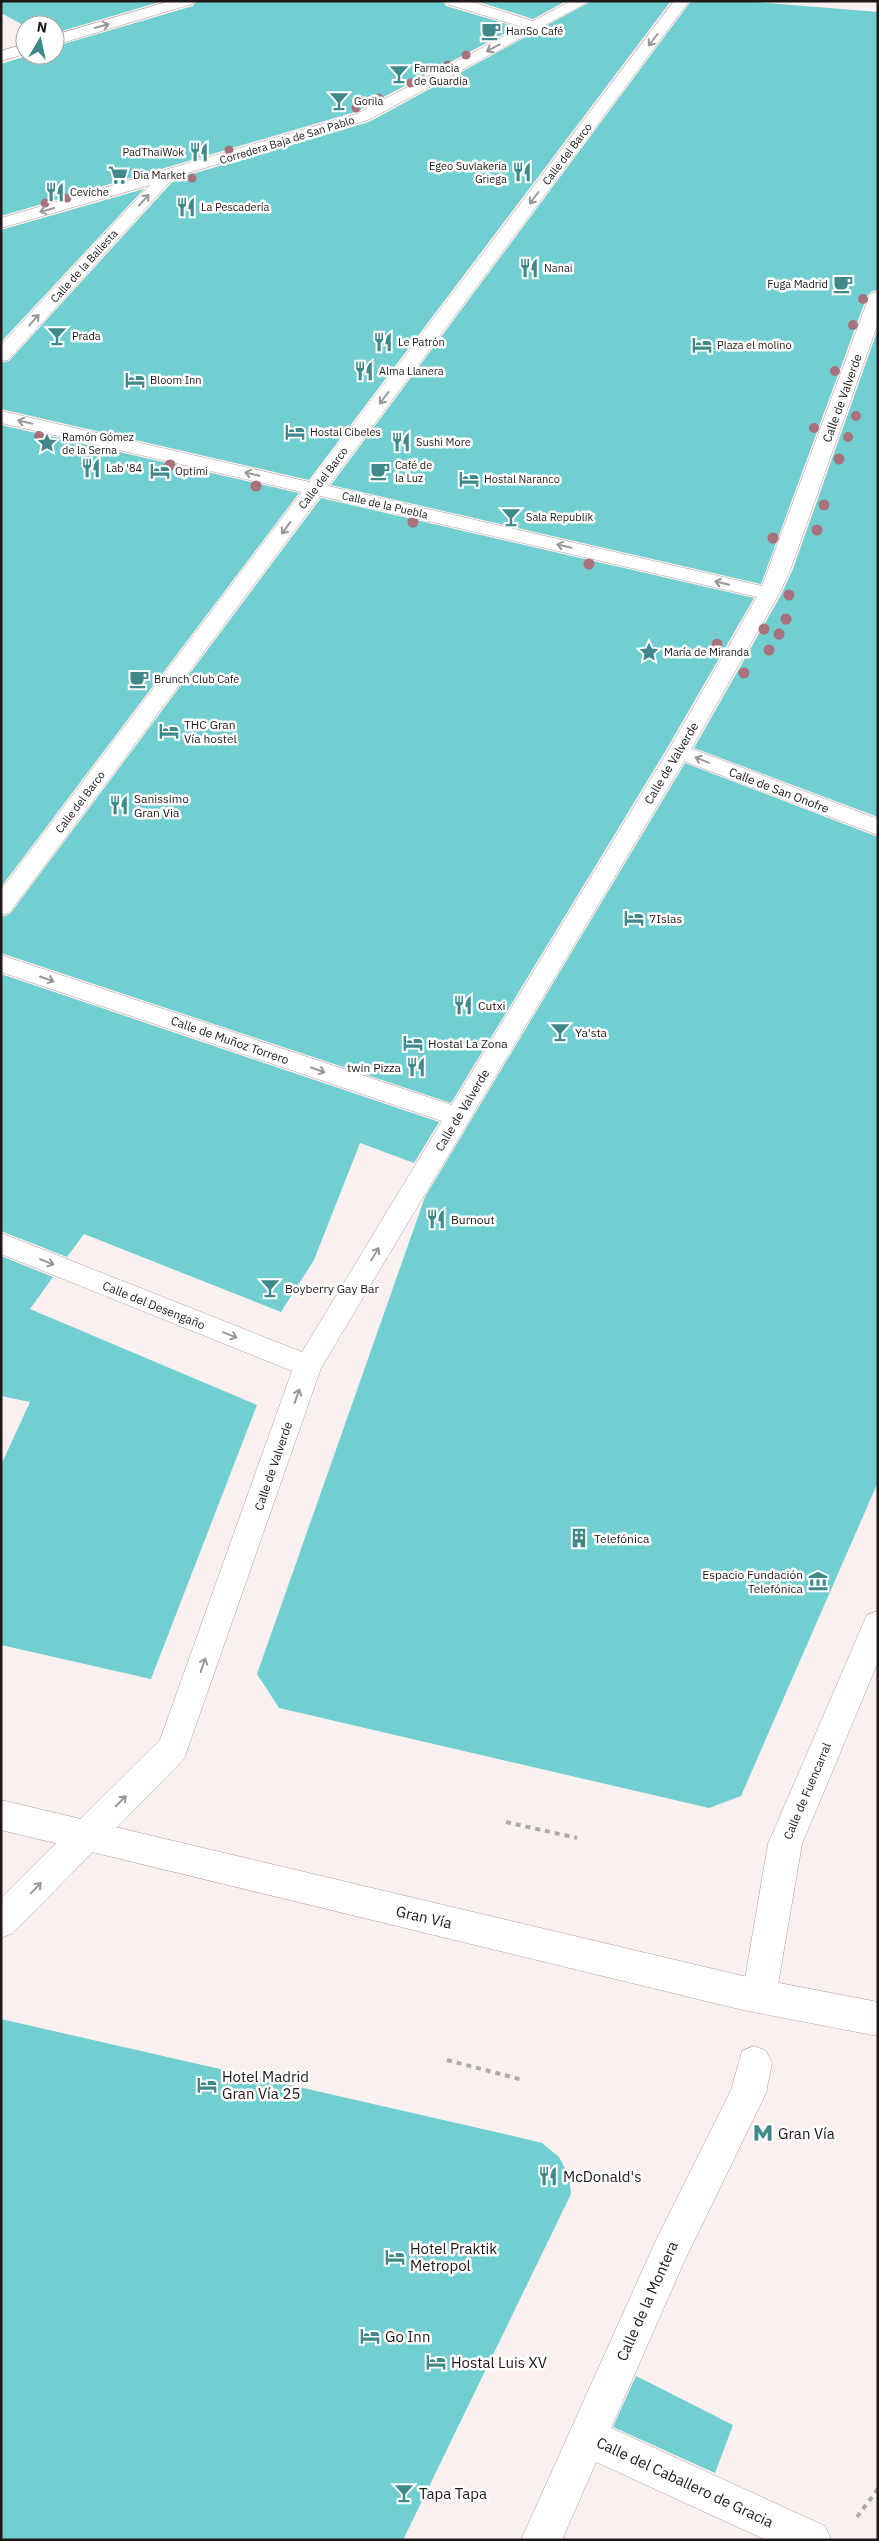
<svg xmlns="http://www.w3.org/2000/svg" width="879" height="2541" font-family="'IBM Plex Sans',sans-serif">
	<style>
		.building { fill: #71cfd1 }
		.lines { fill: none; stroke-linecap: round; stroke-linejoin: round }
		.pedestrian-casing { stroke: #b59c9c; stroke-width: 1 }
		.minor-casing { stroke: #b59c9c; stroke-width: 1 }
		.tertiary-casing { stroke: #b59c9c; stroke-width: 1 }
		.path { stroke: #b2a8a8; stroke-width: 4; stroke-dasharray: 5 5; stroke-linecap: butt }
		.pedestrian { fill: #fff; fill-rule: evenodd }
		.minor { fill: #fff; fill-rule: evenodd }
		.tertiary { fill: #fff; fill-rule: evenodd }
		.tree { fill: #a7727c }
		.oneway { stroke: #9b9797 }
		.labels { text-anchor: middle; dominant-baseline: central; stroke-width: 5; stroke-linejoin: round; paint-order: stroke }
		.far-poi-label { font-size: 11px; fill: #201717; stroke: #fff; text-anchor: start }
		.far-street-label { font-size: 11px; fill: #201717; stroke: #fff }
		.street-label { font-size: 12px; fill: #201717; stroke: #fff }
		.poi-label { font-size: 12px; fill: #201717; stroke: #fff; text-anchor: start }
		.near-street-label { font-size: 15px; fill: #201717; stroke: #fff }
		.near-poi-label { font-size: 15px; fill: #201717; stroke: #fff; text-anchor: start }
	</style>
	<rect width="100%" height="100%" fill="#fbf0f0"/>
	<g class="building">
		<path d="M1,1H163L55,33V25L25,26L1,13Z"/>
		<path d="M196,1H443L446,6L517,27L355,112L1,216V64L30,55H55V48L60,45L193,6Z"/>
		<path d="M476,1H566L533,19Z"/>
		<path d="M592,1H671L309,480L1,409V363L9,361L175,179L369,122Z"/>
		<path d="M691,1H745L878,12V290L872,291L867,296L761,584L331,485Z"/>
		<path d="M144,189L1,342V230Z"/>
		<path d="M878,329V817L694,748L781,595L793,569Z"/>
		<path d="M1,425L299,493L1,887Z"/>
		<path d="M321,498L754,598L666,750L451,1103L1,953V917L10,914Z"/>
		<path d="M685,763L878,837V1482L741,1796L709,1808L279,1708L257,1674L425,1197Z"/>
		<path d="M1,974L439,1122L414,1163L360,1143L314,1260L281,1312L84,1234L67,1257L1,1231Z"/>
		<path d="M1,1256L53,1277L30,1309L257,1405L151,1679L1,1645V1465L30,1402L1,1396Z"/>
		<path d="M1,2019L513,2136L542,2143L559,2157L569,2176L571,2194L403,2540H1Z"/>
		<path d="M636,2376L733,2425L715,2473L613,2427Z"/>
	</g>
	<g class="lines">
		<defs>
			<g id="pedestrian">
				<path d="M679,744L878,819V835L671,756L668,751L671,746Z"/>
				<path d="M878,1611V1662L802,1844L776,1996L771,2008L759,2013L747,2008L742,1996L768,1844L863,1624L867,1615Z"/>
				<path d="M754,2046L766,2051L772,2063L766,2093L683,2264L611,2428L825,2526L831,2540H766L596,2462L562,2540H521L657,2238L731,2090L742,2051Z"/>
			</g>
			<g id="minor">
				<path d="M170,1H194L192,4L55,45V35Z"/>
				<path d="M445,1H469L533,21L571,1H590L368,120L174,177L8,360L1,361V345L150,185L1,228V218L356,114L522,27L447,4Z"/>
				<path d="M674,1H689L328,486L762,586L869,297L872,293L878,292V323L791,568L779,594L690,751L321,1368L184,1759L13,1933L1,1938V1898L160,1740L292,1371L1,1254V1233L302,1352L442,1121L1,972V955L452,1105L668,751L757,597L320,496L9,913L1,915V890L302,492L1,423V411L310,482Z"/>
				<path d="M25,44V54L1,61V51Z"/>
			</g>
			<path id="tertiary" d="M1,1800L743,1976L878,2002V2036L743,2010L1,1830Z"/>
		</defs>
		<use href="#pedestrian" class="pedestrian-casing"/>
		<use href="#minor" class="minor-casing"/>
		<use href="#tertiary" class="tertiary-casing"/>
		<g class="path">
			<path d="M506,1822L577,1838"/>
			<path d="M447,2060L523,2080"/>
			<path d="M857,2517L878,2489"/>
		</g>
		<use href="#pedestrian" class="pedestrian"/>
		<use href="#minor" class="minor"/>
		<use href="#tertiary" class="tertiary"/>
	</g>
	<g class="tree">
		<circle cx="466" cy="55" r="4.5"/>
		<circle cx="448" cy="65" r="4.5"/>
		<circle cx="411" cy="83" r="4.5"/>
		<circle cx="379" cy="98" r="4.5"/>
		<circle cx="356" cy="108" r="4.5"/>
		<circle cx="229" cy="150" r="4.5"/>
		<circle cx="192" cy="178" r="4.5"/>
		<circle cx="67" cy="198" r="4.5"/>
		<circle cx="45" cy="203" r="4.5"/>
		<circle cx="863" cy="299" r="5"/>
		<circle cx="853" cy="325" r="5"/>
		<circle cx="835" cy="371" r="5"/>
		<circle cx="856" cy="416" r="5"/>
		<circle cx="814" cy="428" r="5"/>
		<circle cx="39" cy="436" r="5"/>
		<circle cx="848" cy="437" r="5"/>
		<circle cx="839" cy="459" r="5.5"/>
		<circle cx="170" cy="465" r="5.5"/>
		<circle cx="256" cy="486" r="5.5"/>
		<circle cx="824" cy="505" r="5.5"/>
		<circle cx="413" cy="522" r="5.5"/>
		<circle cx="817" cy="530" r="5.5"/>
		<circle cx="773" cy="538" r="5.5"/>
		<circle cx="589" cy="564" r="5.5"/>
		<circle cx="789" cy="595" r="5.5"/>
		<circle cx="786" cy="619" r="5.5"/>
		<circle cx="764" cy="629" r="5.5"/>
		<circle cx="779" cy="634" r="5.5"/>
		<circle cx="717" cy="644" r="5.5"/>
		<circle cx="769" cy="650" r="5.5"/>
		<circle cx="744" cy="673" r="5.5"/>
	</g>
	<defs><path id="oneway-shaft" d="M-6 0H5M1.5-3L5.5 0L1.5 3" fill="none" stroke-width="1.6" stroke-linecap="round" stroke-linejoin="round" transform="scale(1.25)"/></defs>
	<g class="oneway">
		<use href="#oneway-shaft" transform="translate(102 26) rotate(-16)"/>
		<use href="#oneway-shaft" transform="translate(653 40) rotate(127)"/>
		<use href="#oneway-shaft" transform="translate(493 48) rotate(152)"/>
		<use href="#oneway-shaft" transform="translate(534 198) rotate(127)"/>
		<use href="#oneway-shaft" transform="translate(144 200) rotate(-48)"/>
		<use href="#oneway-shaft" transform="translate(47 210) rotate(164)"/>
		<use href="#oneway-shaft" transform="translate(34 320) rotate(-48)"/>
		<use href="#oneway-shaft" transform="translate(384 398) rotate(127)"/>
		<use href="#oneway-shaft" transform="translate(25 422) rotate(-167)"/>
		<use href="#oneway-shaft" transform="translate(252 474) rotate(-167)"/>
		<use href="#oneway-shaft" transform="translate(286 528) rotate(126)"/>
		<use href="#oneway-shaft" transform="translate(564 546) rotate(-167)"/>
		<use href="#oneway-shaft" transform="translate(722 583) rotate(-167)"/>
		<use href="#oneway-shaft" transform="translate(702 760) rotate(-158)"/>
		<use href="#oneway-shaft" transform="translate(47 979) rotate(19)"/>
		<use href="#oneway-shaft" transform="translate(318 1070) rotate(19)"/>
		<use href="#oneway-shaft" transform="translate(375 1254) rotate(-59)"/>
		<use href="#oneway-shaft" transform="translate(47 1262) rotate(22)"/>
		<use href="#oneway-shaft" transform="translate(230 1335) rotate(22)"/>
		<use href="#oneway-shaft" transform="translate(297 1396) rotate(-71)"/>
		<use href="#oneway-shaft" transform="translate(203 1665) rotate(-71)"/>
		<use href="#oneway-shaft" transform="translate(121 1801) rotate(-45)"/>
		<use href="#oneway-shaft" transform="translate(36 1888) rotate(-46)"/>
	</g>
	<defs>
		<symbol id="cafe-bare" viewBox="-9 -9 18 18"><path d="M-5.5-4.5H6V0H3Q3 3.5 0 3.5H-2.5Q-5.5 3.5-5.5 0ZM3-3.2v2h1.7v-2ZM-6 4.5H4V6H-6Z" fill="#40898a" stroke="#fff" stroke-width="2.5" paint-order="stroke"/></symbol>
		<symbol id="bar-bare" viewBox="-9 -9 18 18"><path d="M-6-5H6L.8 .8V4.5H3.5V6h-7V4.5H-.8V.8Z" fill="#40898a" stroke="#fff" stroke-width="2.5" paint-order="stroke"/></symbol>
		<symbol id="restaurant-bare" viewBox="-9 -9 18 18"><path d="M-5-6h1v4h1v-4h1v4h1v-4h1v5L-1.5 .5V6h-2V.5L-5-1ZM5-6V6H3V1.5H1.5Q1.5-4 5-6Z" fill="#40898a" stroke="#fff" stroke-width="2.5" paint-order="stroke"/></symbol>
		<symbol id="supermarket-bare" viewBox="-9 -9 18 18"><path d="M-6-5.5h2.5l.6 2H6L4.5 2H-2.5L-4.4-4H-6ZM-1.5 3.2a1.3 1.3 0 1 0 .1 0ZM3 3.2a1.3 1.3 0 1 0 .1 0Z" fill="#40898a" stroke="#fff" stroke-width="2.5" paint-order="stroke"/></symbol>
		<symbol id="hotel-bare" viewBox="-9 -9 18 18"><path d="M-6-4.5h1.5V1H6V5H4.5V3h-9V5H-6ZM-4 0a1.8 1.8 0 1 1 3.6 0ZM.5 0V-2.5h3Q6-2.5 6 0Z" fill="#40898a" stroke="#fff" stroke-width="2.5" paint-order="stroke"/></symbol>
		<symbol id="sight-bare" viewBox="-9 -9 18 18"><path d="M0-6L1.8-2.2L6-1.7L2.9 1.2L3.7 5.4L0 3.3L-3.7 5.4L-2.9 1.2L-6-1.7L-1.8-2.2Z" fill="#40898a" stroke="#fff" stroke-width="2.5" paint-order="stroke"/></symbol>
		<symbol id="building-bare" viewBox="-9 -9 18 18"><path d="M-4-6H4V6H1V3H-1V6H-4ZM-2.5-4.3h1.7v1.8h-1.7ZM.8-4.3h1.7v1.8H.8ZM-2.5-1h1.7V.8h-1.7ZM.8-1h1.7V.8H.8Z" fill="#40898a" stroke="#fff" stroke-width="2.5" paint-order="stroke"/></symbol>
		<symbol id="museum-bare" viewBox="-9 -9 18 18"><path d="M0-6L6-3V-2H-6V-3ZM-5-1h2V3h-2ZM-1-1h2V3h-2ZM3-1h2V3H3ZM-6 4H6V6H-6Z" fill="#40898a" stroke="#fff" stroke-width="2.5" paint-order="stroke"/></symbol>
		<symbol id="metro-bare" viewBox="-9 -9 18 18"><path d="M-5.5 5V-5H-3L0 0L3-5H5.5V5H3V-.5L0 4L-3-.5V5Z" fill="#40898a" stroke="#fff" stroke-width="2.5" paint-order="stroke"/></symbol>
	</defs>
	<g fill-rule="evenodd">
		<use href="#cafe-bare" x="477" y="17" width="28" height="28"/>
		<use href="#bar-bare" x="385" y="60" width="28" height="28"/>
		<use href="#bar-bare" x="325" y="87" width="28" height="28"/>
		<use href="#restaurant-bare" x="185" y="138" width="28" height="28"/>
		<use href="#restaurant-bare" x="508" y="158" width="28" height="28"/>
		<use href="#supermarket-bare" x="104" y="161" width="28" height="28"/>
		<use href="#restaurant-bare" x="41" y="178" width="28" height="28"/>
		<use href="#restaurant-bare" x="172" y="193" width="28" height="28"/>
		<use href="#restaurant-bare" x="515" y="254" width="28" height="28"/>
		<use href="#cafe-bare" x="829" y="270" width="28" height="28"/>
		<use href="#bar-bare" x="43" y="322" width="28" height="28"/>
		<use href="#restaurant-bare" x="369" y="328" width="28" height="28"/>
		<use href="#hotel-bare" x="688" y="331" width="28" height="28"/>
		<use href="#restaurant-bare" x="350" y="357" width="28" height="28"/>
		<use href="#hotel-bare" x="121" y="366" width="28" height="28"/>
		<use href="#hotel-bare" x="281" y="418" width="28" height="28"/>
		<use href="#restaurant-bare" x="387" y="428" width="28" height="28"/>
		<use href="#sight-bare" x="33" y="429" width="28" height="28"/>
		<use href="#restaurant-bare" x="77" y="454" width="28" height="28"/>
		<use href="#hotel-bare" x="146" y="457" width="28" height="28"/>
		<use href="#cafe-bare" x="366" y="457" width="28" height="28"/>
		<use href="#hotel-bare" x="455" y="465" width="28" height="28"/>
		<use href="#bar-bare" x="497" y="503" width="28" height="28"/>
		<use href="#sight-bare" x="635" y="638" width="28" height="28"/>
		<use href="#cafe-bare" x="125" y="665" width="28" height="28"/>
		<use href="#hotel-bare" x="155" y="717" width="28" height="28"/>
		<use href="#restaurant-bare" x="105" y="791" width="28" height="28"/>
		<use href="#hotel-bare" x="620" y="904" width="28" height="28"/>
		<use href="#restaurant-bare" x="449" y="991" width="28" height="28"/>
		<use href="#bar-bare" x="546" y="1018" width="28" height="28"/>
		<use href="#hotel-bare" x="399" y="1029" width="28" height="28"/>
		<use href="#restaurant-bare" x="402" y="1053" width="28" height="28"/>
		<use href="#restaurant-bare" x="422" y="1205" width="28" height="28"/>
		<use href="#bar-bare" x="256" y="1274" width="28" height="28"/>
		<use href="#building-bare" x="565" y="1524" width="28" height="28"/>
		<use href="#museum-bare" x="804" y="1567" width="28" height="28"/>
		<use href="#hotel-bare" x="193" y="2071" width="28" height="28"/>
		<use href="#metro-bare" x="749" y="2119" width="28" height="28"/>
		<use href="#restaurant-bare" x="534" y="2162" width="28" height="28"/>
		<use href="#hotel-bare" x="381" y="2243" width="28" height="28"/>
		<use href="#hotel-bare" x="356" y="2322" width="28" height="28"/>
		<use href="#hotel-bare" x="422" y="2348" width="28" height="28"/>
		<use href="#bar-bare" x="390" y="2479" width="28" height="28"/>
	</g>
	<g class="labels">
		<g class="far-poi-label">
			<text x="506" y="31">HanSo Café</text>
			<text x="414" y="68">Farmacia<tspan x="414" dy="13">de Guardia</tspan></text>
			<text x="354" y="101">Gorila</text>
			<text x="184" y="152" text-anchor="end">PadThaiWok</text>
			<text x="507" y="166" text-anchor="end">Egeo Suvlakeria<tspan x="507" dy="13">Griega</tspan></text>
			<text x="133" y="175">Dia Market</text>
			<text x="70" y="192">Ceviche</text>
			<text x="201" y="207">La Pescadería</text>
			<text x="544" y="268">Nanai</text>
			<text x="828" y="284" text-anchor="end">Fuga Madrid</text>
			<text x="72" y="336">Prada</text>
			<text x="398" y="342">Le Patrón</text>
			<text x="717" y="345">Plaza el molino</text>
			<text x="379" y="371">Alma Llanera</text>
			<text x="150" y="380">Bloom Inn</text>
			<text x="310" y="432">Hostal Cibeles</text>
			<text x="62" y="437">Ramón Gómez<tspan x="62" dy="13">de la Serna</tspan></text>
			<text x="416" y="442">Sushi More</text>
			<text x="395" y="465">Café de<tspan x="395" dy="13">la Luz</tspan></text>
			<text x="106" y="468">Lab '84</text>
			<text x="175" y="471">Optimi</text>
			<text x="484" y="479">Hostal Naranco</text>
			<text x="526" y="517">Sala Republik</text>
			<text x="664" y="652">María de Miranda</text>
			<text x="154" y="679">Brunch Club Cafe</text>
		</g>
		<g class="far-street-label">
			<text transform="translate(287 140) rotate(-17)">Corredera Baja de San Pablo</text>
			<text transform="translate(567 154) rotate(-53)">Calle del Barco</text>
			<text transform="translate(84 266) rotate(-48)">Calle de la Ballesta</text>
			<text transform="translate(323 478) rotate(-53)">Calle del Barco</text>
			<text transform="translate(385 505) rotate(13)">Calle de la Puebla</text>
			<text transform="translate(80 802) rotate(-53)">Calle del Barco</text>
		</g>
		<g class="street-label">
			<text transform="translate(842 398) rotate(-70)">Calle de Valverde</text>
			<text transform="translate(671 763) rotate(-59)">Calle de Valverde</text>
			<text transform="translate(779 790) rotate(21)">Calle de San Onofre</text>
			<text transform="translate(230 1040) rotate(19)">Calle de Muñoz Torrero</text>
			<text transform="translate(462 1110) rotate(-59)">Calle de Valverde</text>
			<text transform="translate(154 1305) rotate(22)">Calle del Desengaño</text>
			<text transform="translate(273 1466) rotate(-71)">Calle de Valverde</text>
			<text transform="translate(807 1791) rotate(-67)">Calle de Fuencarral</text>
		</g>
		<g class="poi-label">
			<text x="184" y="724">THC Gran<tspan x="184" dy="14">Vía hostel</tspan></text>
			<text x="134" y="798">Sanissimo<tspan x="134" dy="14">Gran Via</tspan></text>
			<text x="649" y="918">7Islas</text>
			<text x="478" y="1005">Cutxi</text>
			<text x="575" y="1032">Ya'sta</text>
			<text x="428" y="1043">Hostal La Zona</text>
			<text x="401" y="1067" text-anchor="end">twin Pizza</text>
			<text x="451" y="1219">Burnout</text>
			<text x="285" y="1288">Boyberry Gay Bar</text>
			<text x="594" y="1538">Telefónica</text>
			<text x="803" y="1574" text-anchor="end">Espacio Fundación<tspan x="803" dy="14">Telefónica</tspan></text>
		</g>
		<g class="near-street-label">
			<text transform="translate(424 1917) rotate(13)">Gran Vía</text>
			<text transform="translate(647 2301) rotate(-66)">Calle de la Montera</text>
			<text transform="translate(685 2482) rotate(25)">Calle del Caballero de Gracia</text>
		</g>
		<g class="near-poi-label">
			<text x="222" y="2076">Hotel Madrid<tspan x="222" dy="17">Gran Vía 25</tspan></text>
			<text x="778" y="2133">Gran Vía</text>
			<text x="563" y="2176">McDonald's</text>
			<text x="410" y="2248">Hotel Praktik<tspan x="410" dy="17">Metropol</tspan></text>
			<text x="385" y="2336">Go Inn</text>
			<text x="451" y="2362">Hostal Luis XV</text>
			<text x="419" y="2493">Tapa Tapa</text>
		</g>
	</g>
	<rect width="879" height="2541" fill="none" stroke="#201717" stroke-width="5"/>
	<g transform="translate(40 40) rotate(9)"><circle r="24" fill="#ffffff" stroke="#a6a2a2"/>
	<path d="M0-4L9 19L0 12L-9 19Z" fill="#40898a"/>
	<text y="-8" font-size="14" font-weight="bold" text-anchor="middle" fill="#201717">N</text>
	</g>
</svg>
